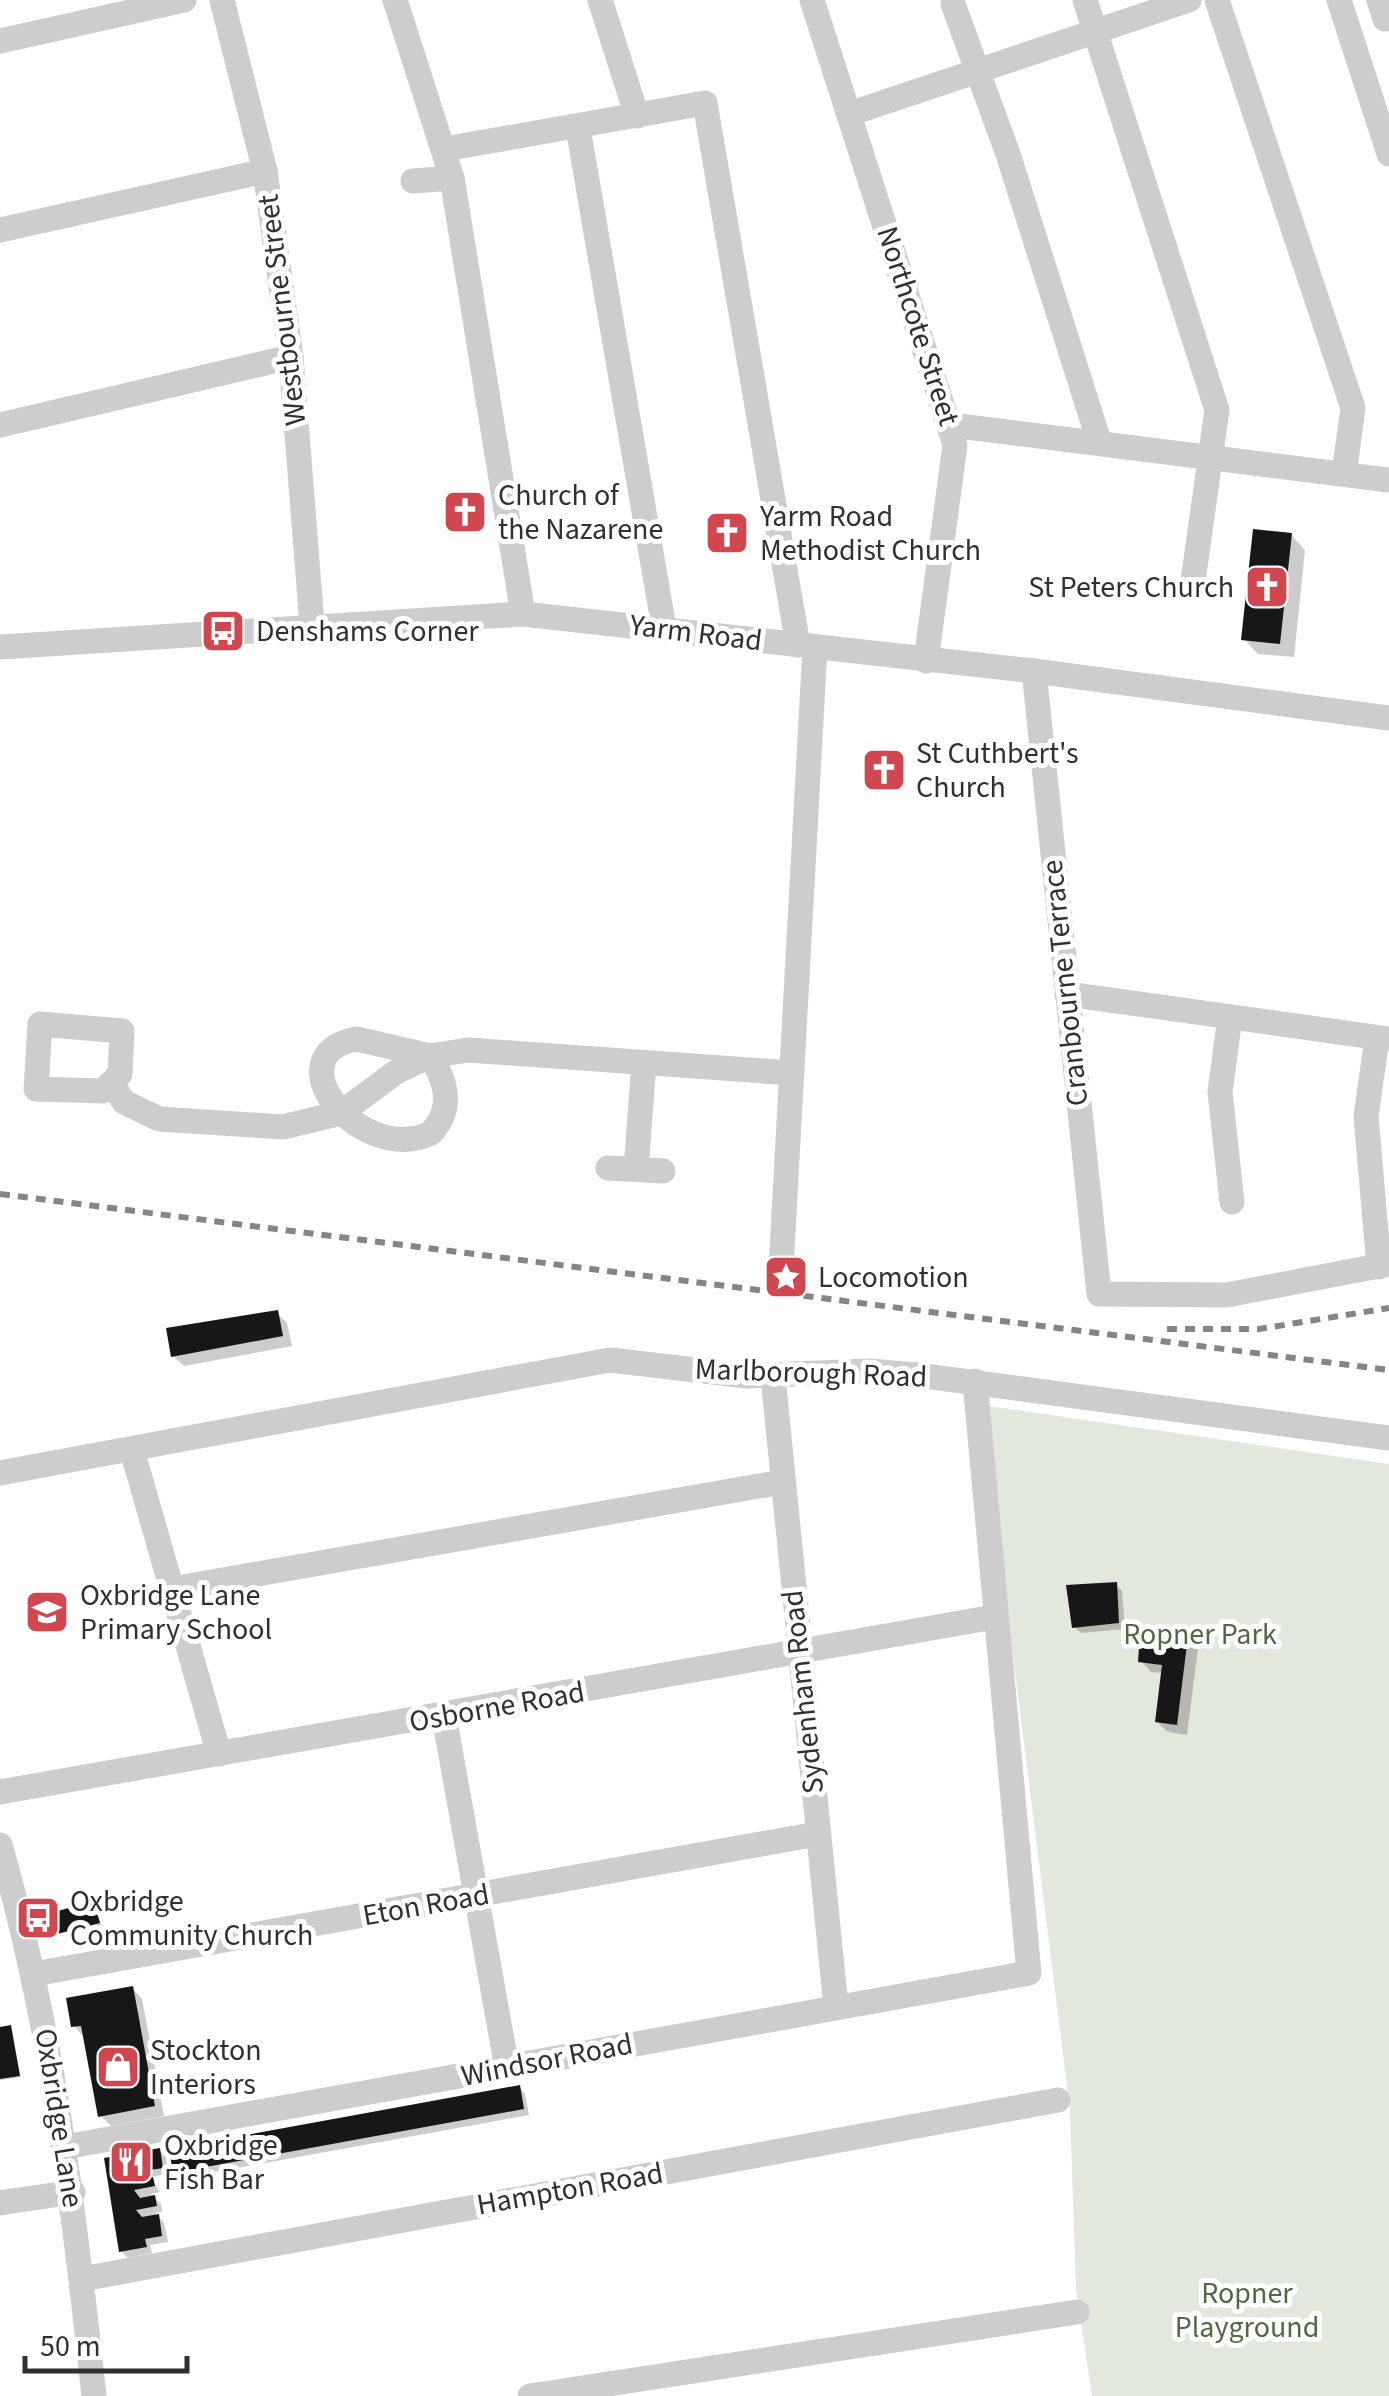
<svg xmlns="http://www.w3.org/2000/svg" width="1389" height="2396" font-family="'Source Sans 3',sans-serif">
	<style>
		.green { fill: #e3e8dd }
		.shadow { fill: #0003 }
		.building { fill: #171717 }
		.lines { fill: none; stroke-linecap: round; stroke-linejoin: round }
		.minor { stroke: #cdcdcd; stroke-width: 25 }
		.rail { stroke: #858585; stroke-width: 6; stroke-dasharray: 10 8; stroke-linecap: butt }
		.labels { text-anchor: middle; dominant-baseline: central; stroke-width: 10; stroke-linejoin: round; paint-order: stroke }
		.street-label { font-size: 30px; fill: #303030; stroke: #fff }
		.poi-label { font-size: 30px; fill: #303030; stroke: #fff; text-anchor: start }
		.park-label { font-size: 30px; fill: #536742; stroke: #fff }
	</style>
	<rect width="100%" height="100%" fill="#fff"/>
	<path class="green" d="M988,1406L1389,1464V2396H1092L1076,2289L1070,2110L1008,1616Z"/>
	<g class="shadow">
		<path d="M1291,535L1305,550L1294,657L1258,654L1244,639Z"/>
		<path d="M277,1313L287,1323L292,1346L184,1366L173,1356Z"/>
		<path d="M1116,1585L1122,1591L1125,1629L1081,1633L1074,1626Z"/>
		<path d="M1188,1630L1199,1641L1187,1735L1168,1732L1157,1722L1164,1673L1151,1672L1141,1661L1166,1653Z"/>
		<path d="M93,1904L101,1925L51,1935Z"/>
		<path d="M132,1988L142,1999L164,2116L111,2126L100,2115L84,2037L74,2026Z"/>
		<path d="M10,2028L21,2077L0,2080V2029Z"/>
		<path d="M519,2087L525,2094L529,2115L182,2178L176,2172Z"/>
		<path d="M159,2150L166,2157L168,2174L150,2177L160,2192L151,2194L161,2204L162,2212L155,2213L164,2223L168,2242L150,2245L152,2253L128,2258L121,2251L107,2160Z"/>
	</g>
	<g class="building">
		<path d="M1253,529L1292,533L1280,644L1241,640Z"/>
		<path d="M278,1310L283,1336L171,1357L166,1328Z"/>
		<path d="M1117,1582L1119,1623L1072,1628L1066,1585Z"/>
		<path d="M1167,1625L1189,1628L1177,1725L1155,1722L1162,1665L1138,1662L1139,1647L1163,1650Z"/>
		<path d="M94,1901L100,1923L49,1936L43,1915Z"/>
		<path d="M133,1986L155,2106L98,2117L81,2026L71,2027L66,1998Z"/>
		<path d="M11,2025L20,2076L0,2079V2027Z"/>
		<path d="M520,2085L524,2109L173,2173L169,2149Z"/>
		<path d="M160,2148L163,2168L131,2173L138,2180L153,2177L155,2186L134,2190L140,2198L155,2195L157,2206L136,2210L142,2217L159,2214L162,2236L145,2239L147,2247L119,2252L104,2158Z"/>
	</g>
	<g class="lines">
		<g class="minor">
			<path d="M222,0L265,171L291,357L312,625"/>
			<path d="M395,0L452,178L523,614"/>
			<path d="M600,0L637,116"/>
			<path d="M812,0L955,445L926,661"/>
			<path d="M1085,0L1217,410L1193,581"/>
			<path d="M1217,0L1353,408L1344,474"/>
			<path d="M1339,0L1389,154"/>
			<path d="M1379,0L1385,19L1389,18"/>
			<path d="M953,4L1008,154L1099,441"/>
			<path d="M0,41L184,0"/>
			<path d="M849,114L1189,0"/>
			<path d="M578,128L664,628"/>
			<path d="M445,149L705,103L798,645"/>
			<path d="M413,181L452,178"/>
			<path d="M0,230L265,171"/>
			<path d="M0,425L291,357"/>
			<path d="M951,425L1389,480"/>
			<path d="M0,647L523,614L1034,671L1389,718"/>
			<path d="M1034,671L1099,1294L1227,1295L1389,1264"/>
			<path d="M1067,994L1389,1039"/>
			<path d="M1230,1017L1220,1092L1232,1202"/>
			<path d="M40,1024L122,1031L120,1074L103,1091L36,1089Z"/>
			<path d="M1377,1038L1366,1116L1379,1267"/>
			<path d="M357,1039L430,1056C447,1082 454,1108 431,1133C360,1167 271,1054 357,1039Z"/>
			<path d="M111,1083L124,1102L159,1119L283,1127L341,1113L396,1072L430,1056L468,1050L792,1073"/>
			<path d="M608,1168L663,1171"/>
			<path d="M636,1169L644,1063"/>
			<path d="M781,1269L815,647"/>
			<path d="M773,1377L836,2007"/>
			<path d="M132,1450L219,1754"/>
			<path d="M0,1473L610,1360L747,1376L869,1371L917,1375L1389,1438"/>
			<path d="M172,1589L782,1482"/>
			<path d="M444,1716L507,2068"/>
			<path d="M0,1792L994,1617"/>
			<path d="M0,1845C52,2026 74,2209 94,2396"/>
			<path d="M34,1974L817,1834"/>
			<path d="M65,2147L1029,1973L975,1381"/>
			<path d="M0,2203L73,2192"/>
			<path d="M82,2279L1058,2100"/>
			<path d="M530,2396L1077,2312"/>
		</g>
		<g class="rail">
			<path d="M0,1194L1389,1370"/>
			<path d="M1167,1329H1259L1389,1308"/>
		</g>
	</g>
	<defs>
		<symbol id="church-square" viewBox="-11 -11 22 22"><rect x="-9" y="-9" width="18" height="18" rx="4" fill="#d14750" stroke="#fff"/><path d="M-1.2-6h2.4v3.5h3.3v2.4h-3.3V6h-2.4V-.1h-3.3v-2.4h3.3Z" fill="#fff"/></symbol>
		<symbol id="bus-square" viewBox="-11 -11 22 22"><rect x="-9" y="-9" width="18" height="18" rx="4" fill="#d14750" stroke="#fff"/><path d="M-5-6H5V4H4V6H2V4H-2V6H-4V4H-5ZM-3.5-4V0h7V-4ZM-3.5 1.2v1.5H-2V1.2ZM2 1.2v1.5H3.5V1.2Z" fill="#fff"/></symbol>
		<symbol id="sight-square" viewBox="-11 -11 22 22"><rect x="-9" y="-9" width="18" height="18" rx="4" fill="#d14750" stroke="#fff"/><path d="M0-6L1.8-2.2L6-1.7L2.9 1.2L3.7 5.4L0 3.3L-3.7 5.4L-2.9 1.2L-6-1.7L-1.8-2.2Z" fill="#fff"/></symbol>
		<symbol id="school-square" viewBox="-11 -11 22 22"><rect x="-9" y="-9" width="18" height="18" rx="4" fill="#d14750" stroke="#fff"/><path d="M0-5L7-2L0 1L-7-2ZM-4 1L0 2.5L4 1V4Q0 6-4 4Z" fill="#fff"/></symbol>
		<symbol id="shop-square" viewBox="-11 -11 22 22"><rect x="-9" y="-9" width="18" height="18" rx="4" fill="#d14750" stroke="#fff"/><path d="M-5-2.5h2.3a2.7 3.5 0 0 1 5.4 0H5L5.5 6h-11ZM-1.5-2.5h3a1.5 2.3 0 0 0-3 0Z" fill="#fff"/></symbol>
		<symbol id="restaurant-square" viewBox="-11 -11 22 22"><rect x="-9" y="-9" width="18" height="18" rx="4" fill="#d14750" stroke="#fff"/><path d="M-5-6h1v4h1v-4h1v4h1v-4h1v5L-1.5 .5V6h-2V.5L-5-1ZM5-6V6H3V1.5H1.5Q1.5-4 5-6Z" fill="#fff"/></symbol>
	</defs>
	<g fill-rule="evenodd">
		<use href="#church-square" x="440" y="487" width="50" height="50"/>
		<use href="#church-square" x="702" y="508" width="50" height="50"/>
		<use href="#church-square" x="1242" y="562" width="50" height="50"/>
		<use href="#bus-square" x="198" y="606" width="50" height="50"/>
		<use href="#church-square" x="859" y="745" width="50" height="50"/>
		<use href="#sight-square" x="761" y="1252" width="50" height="50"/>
		<use href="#school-square" x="22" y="1587" width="50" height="50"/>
		<use href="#bus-square" x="13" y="1893" width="50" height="50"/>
		<use href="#shop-square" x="93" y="2042" width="50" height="50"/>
		<use href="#restaurant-square" x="106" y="2137" width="50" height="50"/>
	</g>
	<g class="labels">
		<g class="street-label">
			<text transform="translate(282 310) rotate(-97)">Westbourne Street</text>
			<text transform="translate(918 326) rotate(72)">Northcote Street</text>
			<text transform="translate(696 633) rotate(7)">Yarm Road</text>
			<text transform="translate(1065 983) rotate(-96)">Cranbourne Terrace</text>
			<text transform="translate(811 1373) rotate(2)">Marlborough Road</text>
			<text transform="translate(803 1692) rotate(-96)">Sydenham Road</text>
			<text transform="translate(497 1707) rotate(-10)">Osborne Road</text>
			<text transform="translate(426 1905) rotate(-10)">Eton Road</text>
			<text transform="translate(547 2060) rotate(-11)">Windsor Road</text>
			<text transform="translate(59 2118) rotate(81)">Oxbridge Lane</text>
			<text transform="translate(570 2189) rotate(-10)">Hampton Road</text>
		</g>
		<g class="poi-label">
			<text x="498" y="495">Church of<tspan x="498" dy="34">the Nazarene</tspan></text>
			<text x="760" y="516">Yarm Road<tspan x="760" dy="34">Methodist Church</tspan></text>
			<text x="1234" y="587" text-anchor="end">St Peters Church</text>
			<text x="256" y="631">Denshams Corner</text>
			<text x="916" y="753">St Cuthbert's<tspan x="916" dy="34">Church</tspan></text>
			<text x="818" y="1277">Locomotion</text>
			<text x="80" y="1595">Oxbridge Lane<tspan x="80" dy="34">Primary School</tspan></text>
			<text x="70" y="1901">Oxbridge<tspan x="70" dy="34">Community Church</tspan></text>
			<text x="150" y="2050">Stockton<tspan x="150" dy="34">Interiors</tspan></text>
			<text x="164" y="2145">Oxbridge<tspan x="164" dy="34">Fish Bar</tspan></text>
		</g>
		<g class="park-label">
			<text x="1200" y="1634">Ropner Park</text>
			<text x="1247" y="2293">Ropner<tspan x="1247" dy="34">Playground</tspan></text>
		</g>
	</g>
	<path d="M25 2356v15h162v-15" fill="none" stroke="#303030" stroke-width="5"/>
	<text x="40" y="2356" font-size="30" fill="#303030" stroke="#ffffff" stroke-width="8" paint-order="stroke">50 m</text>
</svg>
